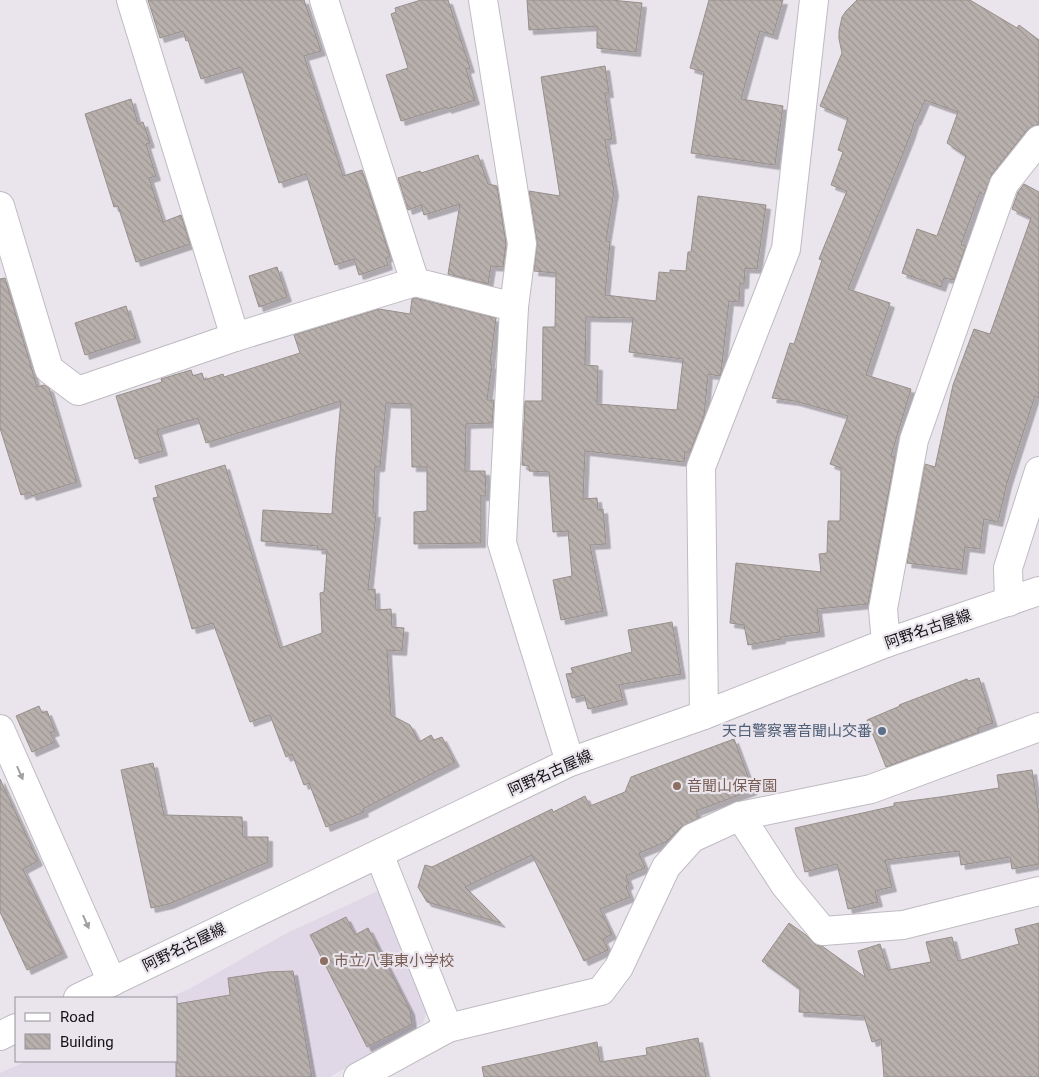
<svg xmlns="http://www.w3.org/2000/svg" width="1039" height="1077" font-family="Roboto,'Noto Sans JP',sans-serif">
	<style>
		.built { fill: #e0d8e7 }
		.building { fill: url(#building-back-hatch); stroke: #978f8b; fill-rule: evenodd; filter: url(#shadow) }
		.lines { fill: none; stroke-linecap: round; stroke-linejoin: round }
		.minor-casing { stroke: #bfbbc2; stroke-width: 30 }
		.secondary-casing { stroke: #bfbbc2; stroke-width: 30 }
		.minor { stroke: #fff; stroke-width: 28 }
		.secondary { stroke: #fff; stroke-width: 28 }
		.oneway { fill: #a1a0a1 }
		.service-dot { fill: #5c6f8a; stroke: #eae5ed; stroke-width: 2 }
		.education-dot { fill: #8d6e63; stroke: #eae5ed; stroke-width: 2 }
		.labels { text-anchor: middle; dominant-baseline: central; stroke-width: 4.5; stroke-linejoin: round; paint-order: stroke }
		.street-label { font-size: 15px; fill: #141215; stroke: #eae5ed }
		.service-label { font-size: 15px; fill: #4e5e75; stroke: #eae5ed; text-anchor: end }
		.education-label { font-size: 15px; fill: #785e54; stroke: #eae5ed; text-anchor: start }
	</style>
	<defs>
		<pattern id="building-back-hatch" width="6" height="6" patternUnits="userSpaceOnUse" patternTransform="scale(1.25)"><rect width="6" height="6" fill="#b8b0ac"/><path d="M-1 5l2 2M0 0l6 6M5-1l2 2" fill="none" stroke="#9d9693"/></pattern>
		<filter id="shadow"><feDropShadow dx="4.5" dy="4.5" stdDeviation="0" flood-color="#0004"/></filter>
	</defs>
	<rect width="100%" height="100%" fill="#eae5ed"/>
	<path class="built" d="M382,889L428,1007L423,1023L330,1077H0V1073L27,1061H176V998H168L191,988L285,934Z"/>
	<g class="building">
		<path d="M148,0H304L321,51L304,56L343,176L362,170L390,256L386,258L388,265L359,275L354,259L335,265L306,174L279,183L241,67L201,79L188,40L186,41L183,31L160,38Z"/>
		<path d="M421,0H448L470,68L466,69L475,100L447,109V107L401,121L386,75L408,68L391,14L396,12L395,8Z"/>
		<path d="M527,0H611L642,3L636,52L597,48V26L529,30Z"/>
		<path d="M709,0H783L773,35L760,31L741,99L783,106L775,165L691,153L704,72L690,68Z"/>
		<path d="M857,0H970L1017,28L1019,25L1039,40V123L1037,125L1033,126L1027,130L992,174L984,195L980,192L961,245L966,246L954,280L944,278L941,287L902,273L917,229L937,236L966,156L947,143L958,112L925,100L916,121L915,120L910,136L848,289L890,303L866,375L911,389L891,456L895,457L868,604L817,609L820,632L781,637V639L748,645L744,625L730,623L736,563L821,572L819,554L827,553L828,521H840L841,468L830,464L848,416L795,401L772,398L790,343L794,344L822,260L819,259L847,191L831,185L843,152L838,150L848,118L820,106L842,53L839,39V31L842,17L846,11Z"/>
		<path d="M605,66L609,93H605L612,139L605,140L614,191L606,241L610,242L605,295L656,301L659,272L670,273V270L686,271L688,252H691L698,196L766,205L757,269L745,268L744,284H740L739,302L729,301L721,373L720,376L708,374L704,416L690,452H685L684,462L585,451L583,499L597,498L598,510L603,509L606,544L590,545L603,611L561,620L553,580L572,576L568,531L553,532L549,472L529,471V466L522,465L525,401H542L543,327H555L556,273L534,271L537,242L529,191L560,196L541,77ZM586,317L633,318L629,352L683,359L677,410L597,404L598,366L585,365Z"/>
		<path d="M131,99L138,124L143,122L150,143L146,144L156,176L149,178L163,222L181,215L190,244L136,262L118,206L114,207L85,114Z"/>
		<path d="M478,155L488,184L497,186L506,244L503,267L491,266L488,284L448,274L460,204L424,215L421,205L408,210L398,178L420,171L421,173Z"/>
		<path d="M1024,184L1039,192V398L1035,396L1007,483L998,522L984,519L980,549L965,547L962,570L907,563L925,464L935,467L953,385L974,329L990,334L1031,218L1012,209L1018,192Z"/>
		<path d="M277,267L287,297L259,307L249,276Z"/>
		<path d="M5,278L37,387L44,385L49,388L77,482L32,496L30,492L21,495L0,428V279Z"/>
		<path d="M415,298L496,318L490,364L492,365L487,400H494L492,423L466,424L465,471H485L486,496H481V543L414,544V512L427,511V467H412L411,404L386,403L380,467H375L373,513H376L368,590L375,589L376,610L391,609L392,627L404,628L402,651L387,650L391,715L410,725L419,742L431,735L434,740L442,737L455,762L363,809L364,812L326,827L309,783L304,785L292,754L286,757L270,715L250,722L213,623L192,629L153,498L158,497L155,486L225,465L280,648L322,633L320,593L324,592L327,550L317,549L318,546L261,541L263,510L332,514L336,454L341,401L206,443L198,418L157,430L163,451L135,459L116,396L162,382L161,379L191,370L193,376L202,373L204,380L223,374L224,377L300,353L294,335L379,309L410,314L412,299Z"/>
		<path d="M126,306L136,338L85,355L75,323Z"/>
		<path d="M672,622L681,674L619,685L623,700L588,709L584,695L572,698L566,674L573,673L571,668L632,652L628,630Z"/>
		<path d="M979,678L993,723L978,728L979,732L886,767L867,720L900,706L899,705L967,679L968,681Z"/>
		<path d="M39,706L42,713L47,711L55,731L50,733L55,742L32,752L16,716Z"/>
		<path d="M734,739L753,790L696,811L699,818L681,827L666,842L639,853L645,868L626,876L629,884L626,886L630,897L600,909L612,934L603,939L608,950L584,961L532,855L465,887L501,923L427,902L418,887L425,865L432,867L552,809L553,812L585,796L590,806L625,792L631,777Z"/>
		<path d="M153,763L164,815L242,817L243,837H268V862L169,904L151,908L121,770Z"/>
		<path d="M1032,770L1039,815V864L1012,869L1010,857L961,865L959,851L885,860L892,887L875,891L878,902L848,909L837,864L805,872L795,828L894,806V803L940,797L999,788L997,775Z"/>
		<path d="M0,779L38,861L23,869L63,953L27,970L0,912Z"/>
		<path d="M346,917L355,935L368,928L410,1010L412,1024L367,1047L310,935Z"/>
		<path d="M789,923L806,935L816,945L822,946L865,977L858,951L880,944L888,970L931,962L926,942L952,937L958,961L1019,944L1015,929L1039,923V1077H884L881,1039L872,1042L864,1016L799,1012L800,989L762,961Z"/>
		<path d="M293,971L312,1077H176V1004L230,995L228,978L268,972Z"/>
		<path d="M698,1038L706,1077H484L482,1067L597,1042L600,1062L647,1055L646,1048Z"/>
	</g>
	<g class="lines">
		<defs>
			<g id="minor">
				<path d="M131,0L235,337"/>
				<path d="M324,0L415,282"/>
				<path d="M483,0L522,244L514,307L502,543L570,762"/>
				<path d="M0,206L49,369L78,391L235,337L415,282L514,307"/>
				<path d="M1009,602L1008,568L1039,471"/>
				<path d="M886,643L883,609L914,440L1004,184L1039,140"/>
				<path d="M704,715L701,467L786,249L814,0"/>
				<path d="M0,729L112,982"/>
				<path d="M740,816L785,885L823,931L903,925L1039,891"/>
				<path d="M379,854L448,1028"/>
				<path d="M358,1077L448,1028L601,991L619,967L666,867L692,838L740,816L871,789L1039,727"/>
			</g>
			<g id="secondary">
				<path d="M78,998L570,762L704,715L886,643L1039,591"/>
				<path d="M0,1036L16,1028"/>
			</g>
		</defs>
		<use href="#minor" class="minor-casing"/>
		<use href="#secondary" class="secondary-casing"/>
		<use href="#minor" class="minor"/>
		<use href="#secondary" class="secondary"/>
	</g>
	<defs><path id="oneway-solid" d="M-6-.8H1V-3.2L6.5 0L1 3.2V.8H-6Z" transform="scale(1.25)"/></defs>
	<g class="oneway">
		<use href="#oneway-solid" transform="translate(20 773) rotate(66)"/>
		<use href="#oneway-solid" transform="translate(86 922) rotate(66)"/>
	</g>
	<circle class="service-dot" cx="882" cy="731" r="5"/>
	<g class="education-dot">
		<circle cx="677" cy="786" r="5"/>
		<circle cx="324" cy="961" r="5"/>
	</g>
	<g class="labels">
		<g class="street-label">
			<text transform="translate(928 629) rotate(-19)">阿野名古屋線</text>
			<text transform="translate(550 773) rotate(-24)">阿野名古屋線</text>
			<text transform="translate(184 947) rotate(-26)">阿野名古屋線</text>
		</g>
		<g class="service-label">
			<text x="872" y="731">天白警察署音聞山交番</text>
		</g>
		<g class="education-label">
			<text x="687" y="786">音聞山保育園</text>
			<text x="334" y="961">市立八事東小学校</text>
		</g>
	</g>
	<rect x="15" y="997" width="162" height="65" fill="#eae5ed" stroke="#949197"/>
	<rect x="25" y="1013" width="25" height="8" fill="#ffffff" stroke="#949197"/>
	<text x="60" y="1022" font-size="15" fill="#141215">Road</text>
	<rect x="25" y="1034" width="25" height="15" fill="url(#building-back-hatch)" stroke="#949197"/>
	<text x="60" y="1047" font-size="15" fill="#141215">Building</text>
</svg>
